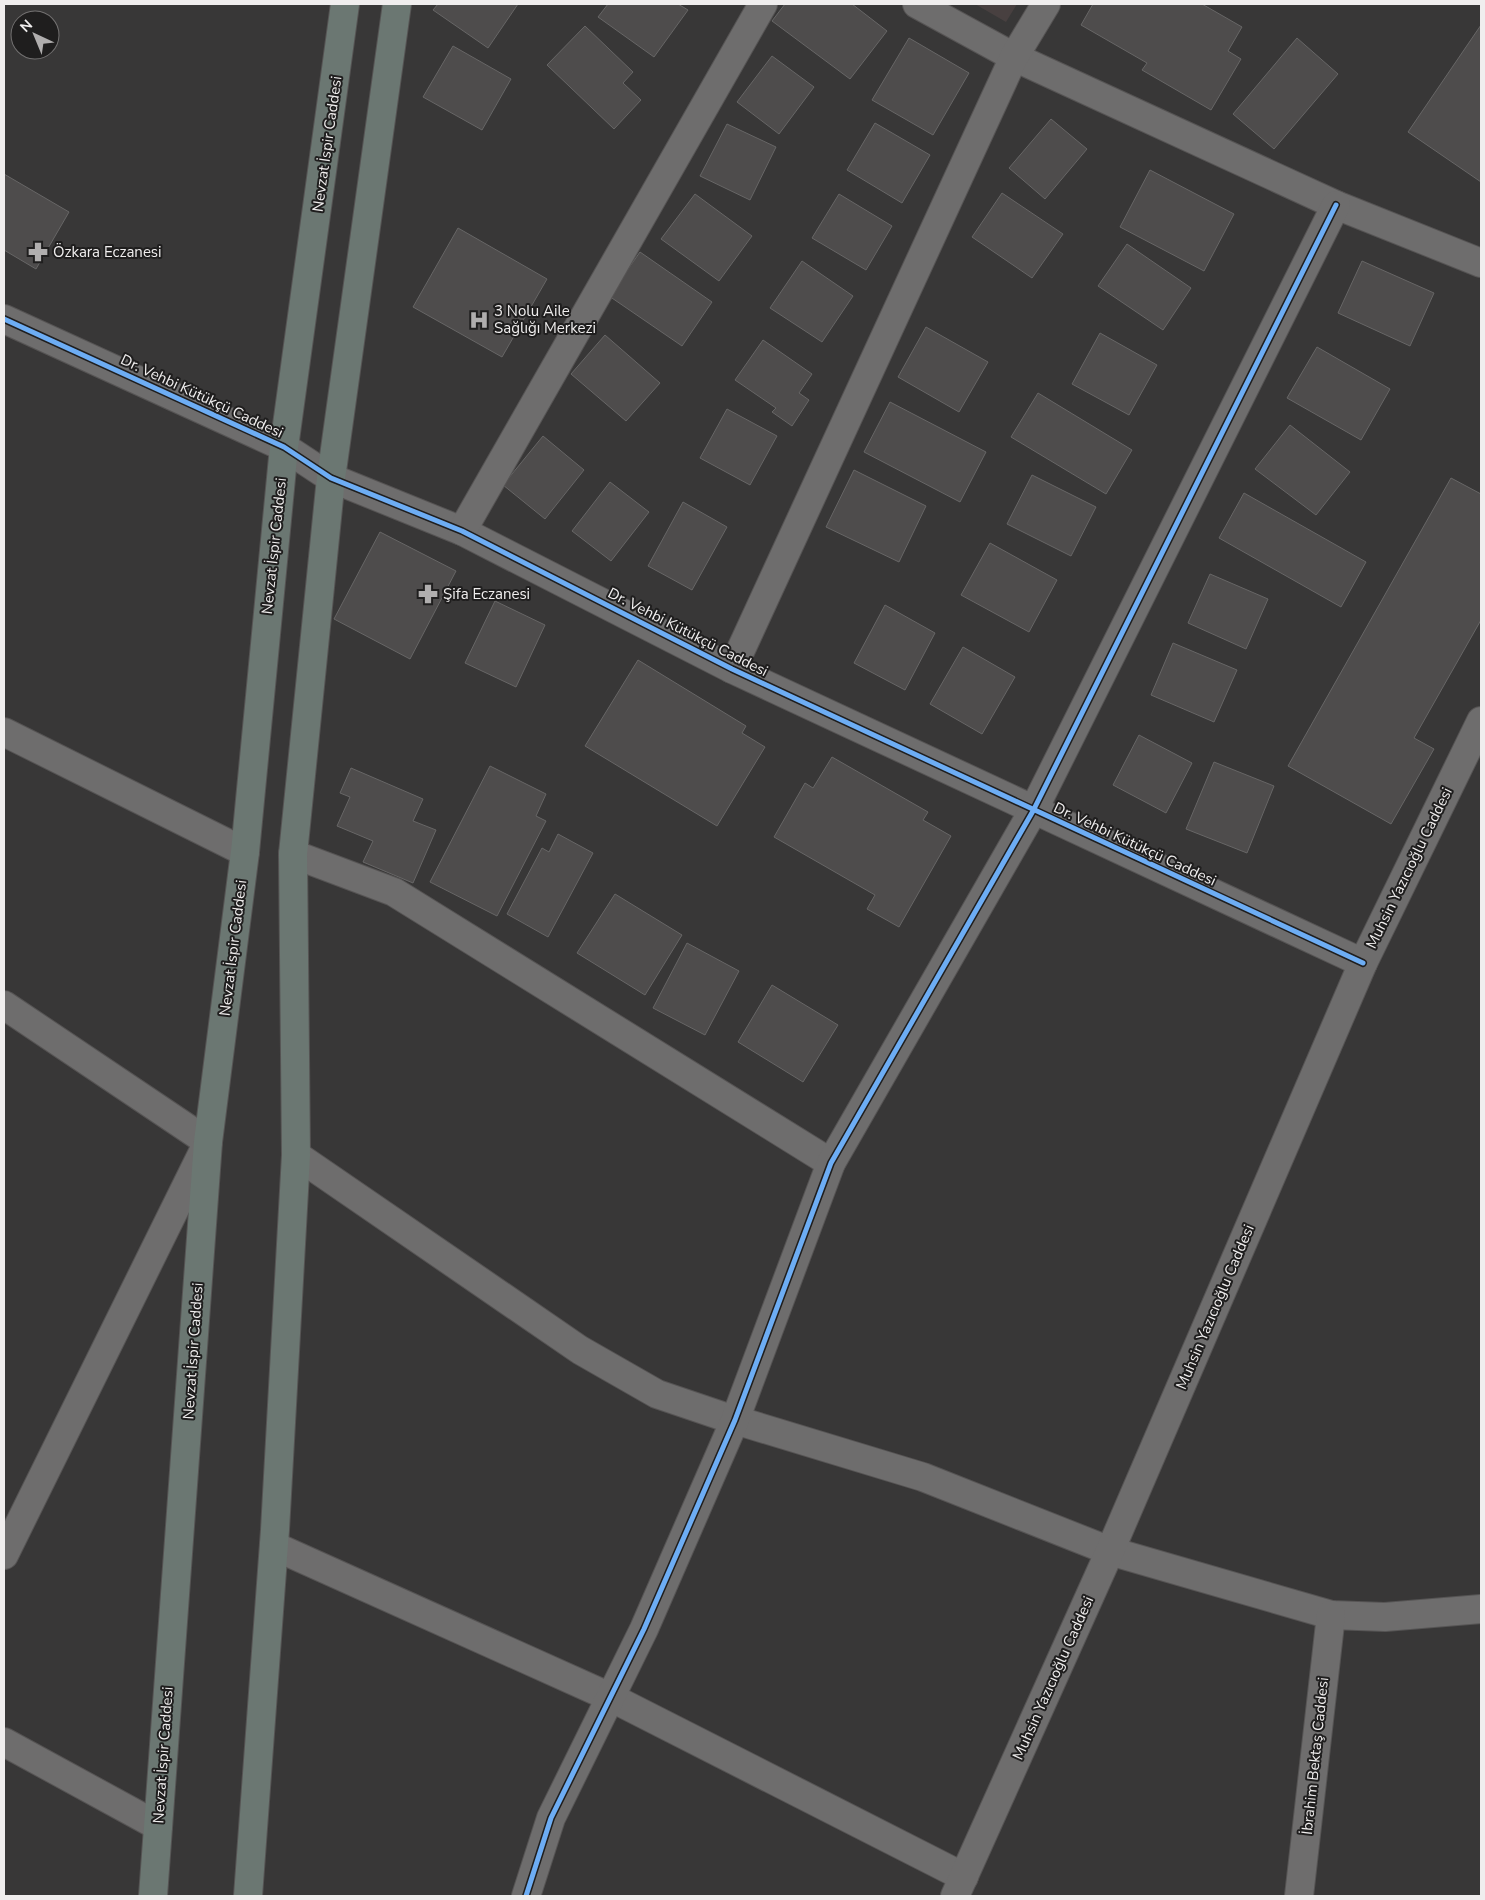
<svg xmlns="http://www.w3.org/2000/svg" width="1485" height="1900" font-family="'Nunito Sans',sans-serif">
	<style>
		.built { fill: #484040 }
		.building { fill: #4e4c4c; stroke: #676666 }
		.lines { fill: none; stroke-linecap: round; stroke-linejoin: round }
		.minor-casing { stroke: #565454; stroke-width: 30 }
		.major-casing { stroke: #565454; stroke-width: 30 }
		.minor { stroke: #6e6d6d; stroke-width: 28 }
		.major { stroke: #6b7772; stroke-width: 28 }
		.cycleway-casing { stroke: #1f1e1e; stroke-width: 8 }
		.cycleway { stroke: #6dadf4; stroke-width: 5 }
		.labels { text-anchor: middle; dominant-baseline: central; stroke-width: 4; stroke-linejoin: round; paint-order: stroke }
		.street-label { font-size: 15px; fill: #f0eeee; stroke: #1f1e1e }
		.poi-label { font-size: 15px; fill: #f0eeee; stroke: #1f1e1e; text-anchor: start }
	</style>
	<rect width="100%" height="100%" fill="#383737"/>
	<path class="built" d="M975,4H1017L1006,22Z"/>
	<g class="building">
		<path d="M438,4H518L488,48L433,10Z"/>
		<path d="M608,4H678L688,10L654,57L598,17Z"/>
		<path d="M785,4H852L887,31L850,79L772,21Z"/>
		<path d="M1093,4H1202L1242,27L1228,51L1241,59L1211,110L1142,70L1147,63L1081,25Z"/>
		<path d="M1481,25V182L1408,132Z"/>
		<path d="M585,26L633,72L623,83L641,100L614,129L547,65Z"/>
		<path d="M909,38L969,73L933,135L872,100Z"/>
		<path d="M1297,38L1338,74L1274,149L1233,114Z"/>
		<path d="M453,46L511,79L482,130L423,97Z"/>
		<path d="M772,56L814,87L779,134L737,102Z"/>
		<path d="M1051,119L1087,149L1045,199L1009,168Z"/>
		<path d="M875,123L930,155L902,203L847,170Z"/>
		<path d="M727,124L776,147L750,200L700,176Z"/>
		<path d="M1150,170L1234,214L1204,271L1120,227Z"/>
		<path d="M4,174L69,212L36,269L4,250Z"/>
		<path d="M1002,193L1063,234L1032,278L972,237Z"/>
		<path d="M695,194L752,236L719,281L661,239Z"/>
		<path d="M839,194L892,226L866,270L812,238Z"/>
		<path d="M458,228L547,279L502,357L413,307Z"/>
		<path d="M1127,244L1191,288L1163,330L1098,286Z"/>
		<path d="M640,252L712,302L682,346L609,296Z"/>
		<path d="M802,261L853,296L822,342L770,308Z"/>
		<path d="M1362,261L1434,293L1410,346L1338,313Z"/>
		<path d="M926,327L988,362L959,412L898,377Z"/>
		<path d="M1100,333L1157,365L1129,415L1072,384Z"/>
		<path d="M605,335L660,383L626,421L571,374Z"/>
		<path d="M763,340L812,374L799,393L809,400L792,426L772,412L776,408L735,380Z"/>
		<path d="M1317,347L1390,389L1361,440L1287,398Z"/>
		<path d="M1038,393L1132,450L1106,494L1011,437Z"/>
		<path d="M890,402L986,452L960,502L864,452Z"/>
		<path d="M727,409L777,436L750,485L700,458Z"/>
		<path d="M1290,425L1350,472L1316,515L1255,469Z"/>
		<path d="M543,436L584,470L545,519L503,485Z"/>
		<path d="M854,470L926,506L899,562L826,527Z"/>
		<path d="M1032,475L1096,507L1071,556L1007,524Z"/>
		<path d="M1451,478L1481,494V620L1414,738L1434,749L1391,824L1288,766Z"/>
		<path d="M610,482L649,512L611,561L572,531Z"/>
		<path d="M1244,493L1366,562L1341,607L1219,538Z"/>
		<path d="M683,502L727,527L692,590L648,566Z"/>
		<path d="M380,532L456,571L410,659L334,619Z"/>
		<path d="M990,543L1057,580L1029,632L961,595Z"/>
		<path d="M1210,574L1268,599L1246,649L1188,623Z"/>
		<path d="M495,601L545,625L516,687L465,663Z"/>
		<path d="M885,605L935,633L905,690L854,663Z"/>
		<path d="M1173,643L1237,670L1214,722L1151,695Z"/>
		<path d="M963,647L1015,677L982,734L930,704Z"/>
		<path d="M638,660L746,726L742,733L765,747L717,826L585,746Z"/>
		<path d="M1139,735L1192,763L1166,813L1113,785Z"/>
		<path d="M832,757L928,812L923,820L951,836L899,927L867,909L875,895L774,837L805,783L813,788Z"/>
		<path d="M1214,762L1274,786L1247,853L1186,829Z"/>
		<path d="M490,766L546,794L536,816L546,821L497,916L430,882Z"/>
		<path d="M351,768L423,799L413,821L436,830L413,883L363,862L373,841L337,826L350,797L340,793Z"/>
		<path d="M558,834L593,853L548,937L507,914L542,848L549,852Z"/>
		<path d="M615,894L682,935L645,995L577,953Z"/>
		<path d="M687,943L739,971L705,1035L653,1008Z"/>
		<path d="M772,985L838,1025L803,1082L738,1042Z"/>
	</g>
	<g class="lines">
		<defs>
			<g id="minor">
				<path d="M917,4L1014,57L1336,205L1481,263"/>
				<path d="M4,319L284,447L331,478L462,531L732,669L1363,963"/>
				<path d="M462,531L763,4"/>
				<path d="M732,669L1014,57L1046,4"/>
				<path d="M4,732L245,852"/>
				<path d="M293,854L394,892L831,1163"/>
				<path d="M4,1005L208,1142L4,1555"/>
				<path d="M296,1155L580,1350L657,1394L722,1416L923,1477L1110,1551L1331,1615L1385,1617L1481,1609"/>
				<path d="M274,1546L610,1697L964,1877"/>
				<path d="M4,1742L158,1826"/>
				<path d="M526,1896L551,1818L644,1629L735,1420L831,1163L1033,811L1336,205"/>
				<path d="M955,1896L1110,1551L1363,963L1481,721"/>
				<path d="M1299,1896L1331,1615"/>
			</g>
			<g id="major">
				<path d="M153,1896L208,1142L245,852L284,447L345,4"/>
				<path d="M248,1896L275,1530L296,1155L293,854L331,478L397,4"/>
			</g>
		</defs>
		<use href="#minor" class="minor-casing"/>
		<use href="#major" class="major-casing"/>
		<use href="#minor" class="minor"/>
		<use href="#major" class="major"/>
		<defs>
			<g id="cycleway">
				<path d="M4,319L284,447L331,478L462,531L732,669L1363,963"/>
				<path d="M526,1896L551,1818L644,1629L735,1420L831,1163L1033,811L1336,205"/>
			</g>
		</defs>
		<use href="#cycleway" class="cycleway-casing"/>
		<use href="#cycleway" class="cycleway"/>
	</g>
	<defs>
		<symbol id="pharmacy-bare" viewBox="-9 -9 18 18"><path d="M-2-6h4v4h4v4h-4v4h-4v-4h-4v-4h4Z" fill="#b0aeae" stroke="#1f1e1e" stroke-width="2.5" paint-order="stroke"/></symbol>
		<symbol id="hospital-bare" viewBox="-9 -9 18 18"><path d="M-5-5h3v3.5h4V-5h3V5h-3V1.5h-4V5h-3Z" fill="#b0aeae" stroke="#1f1e1e" stroke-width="2.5" paint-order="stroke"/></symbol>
	</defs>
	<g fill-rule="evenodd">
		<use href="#pharmacy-bare" x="24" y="238" width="28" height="28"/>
		<use href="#hospital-bare" x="465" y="306" width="28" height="28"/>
		<use href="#pharmacy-bare" x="414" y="580" width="28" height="28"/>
	</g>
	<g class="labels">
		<g class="street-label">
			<text transform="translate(327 144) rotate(-82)">Nevzat İspir Caddesi</text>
			<text transform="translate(202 396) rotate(25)">Dr. Vehbi Kütükçü Caddesi</text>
			<text transform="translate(274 546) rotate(-84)">Nevzat İspir Caddesi</text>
			<text transform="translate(688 632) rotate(27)">Dr. Vehbi Kütükçü Caddesi</text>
			<text transform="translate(1135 844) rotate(25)">Dr. Vehbi Kütükçü Caddesi</text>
			<text transform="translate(1409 868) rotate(-64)">Muhsin Yazıcıoğlu Caddesi</text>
			<text transform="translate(233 948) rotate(-83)">Nevzat İspir Caddesi</text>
			<text transform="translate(1215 1307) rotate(-67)">Muhsin Yazıcıoğlu Caddesi</text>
			<text transform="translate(193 1351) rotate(-86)">Nevzat İspir Caddesi</text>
			<text transform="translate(1053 1678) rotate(-66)">Muhsin Yazıcıoğlu Caddesi</text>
			<text transform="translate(163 1755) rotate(-86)">Nevzat İspir Caddesi</text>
			<text transform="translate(1315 1756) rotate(-84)">İbrahim Bektaş Caddesi</text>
		</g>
		<g class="poi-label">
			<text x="53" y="252">Özkara Eczanesi</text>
			<text x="494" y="311">3 Nolu Aile<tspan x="494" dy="17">Sağlığı Merkezi</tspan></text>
			<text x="443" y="594">Şifa Eczanesi</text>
		</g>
	</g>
	<rect width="1485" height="1900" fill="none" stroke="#f0eeee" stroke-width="10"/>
	<g transform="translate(35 35) rotate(316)"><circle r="24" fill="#1f1e1e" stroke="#737171"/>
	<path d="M0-4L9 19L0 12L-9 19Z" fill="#b0aeae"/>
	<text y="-8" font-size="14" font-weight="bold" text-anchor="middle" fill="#f0eeee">N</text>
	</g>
</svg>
